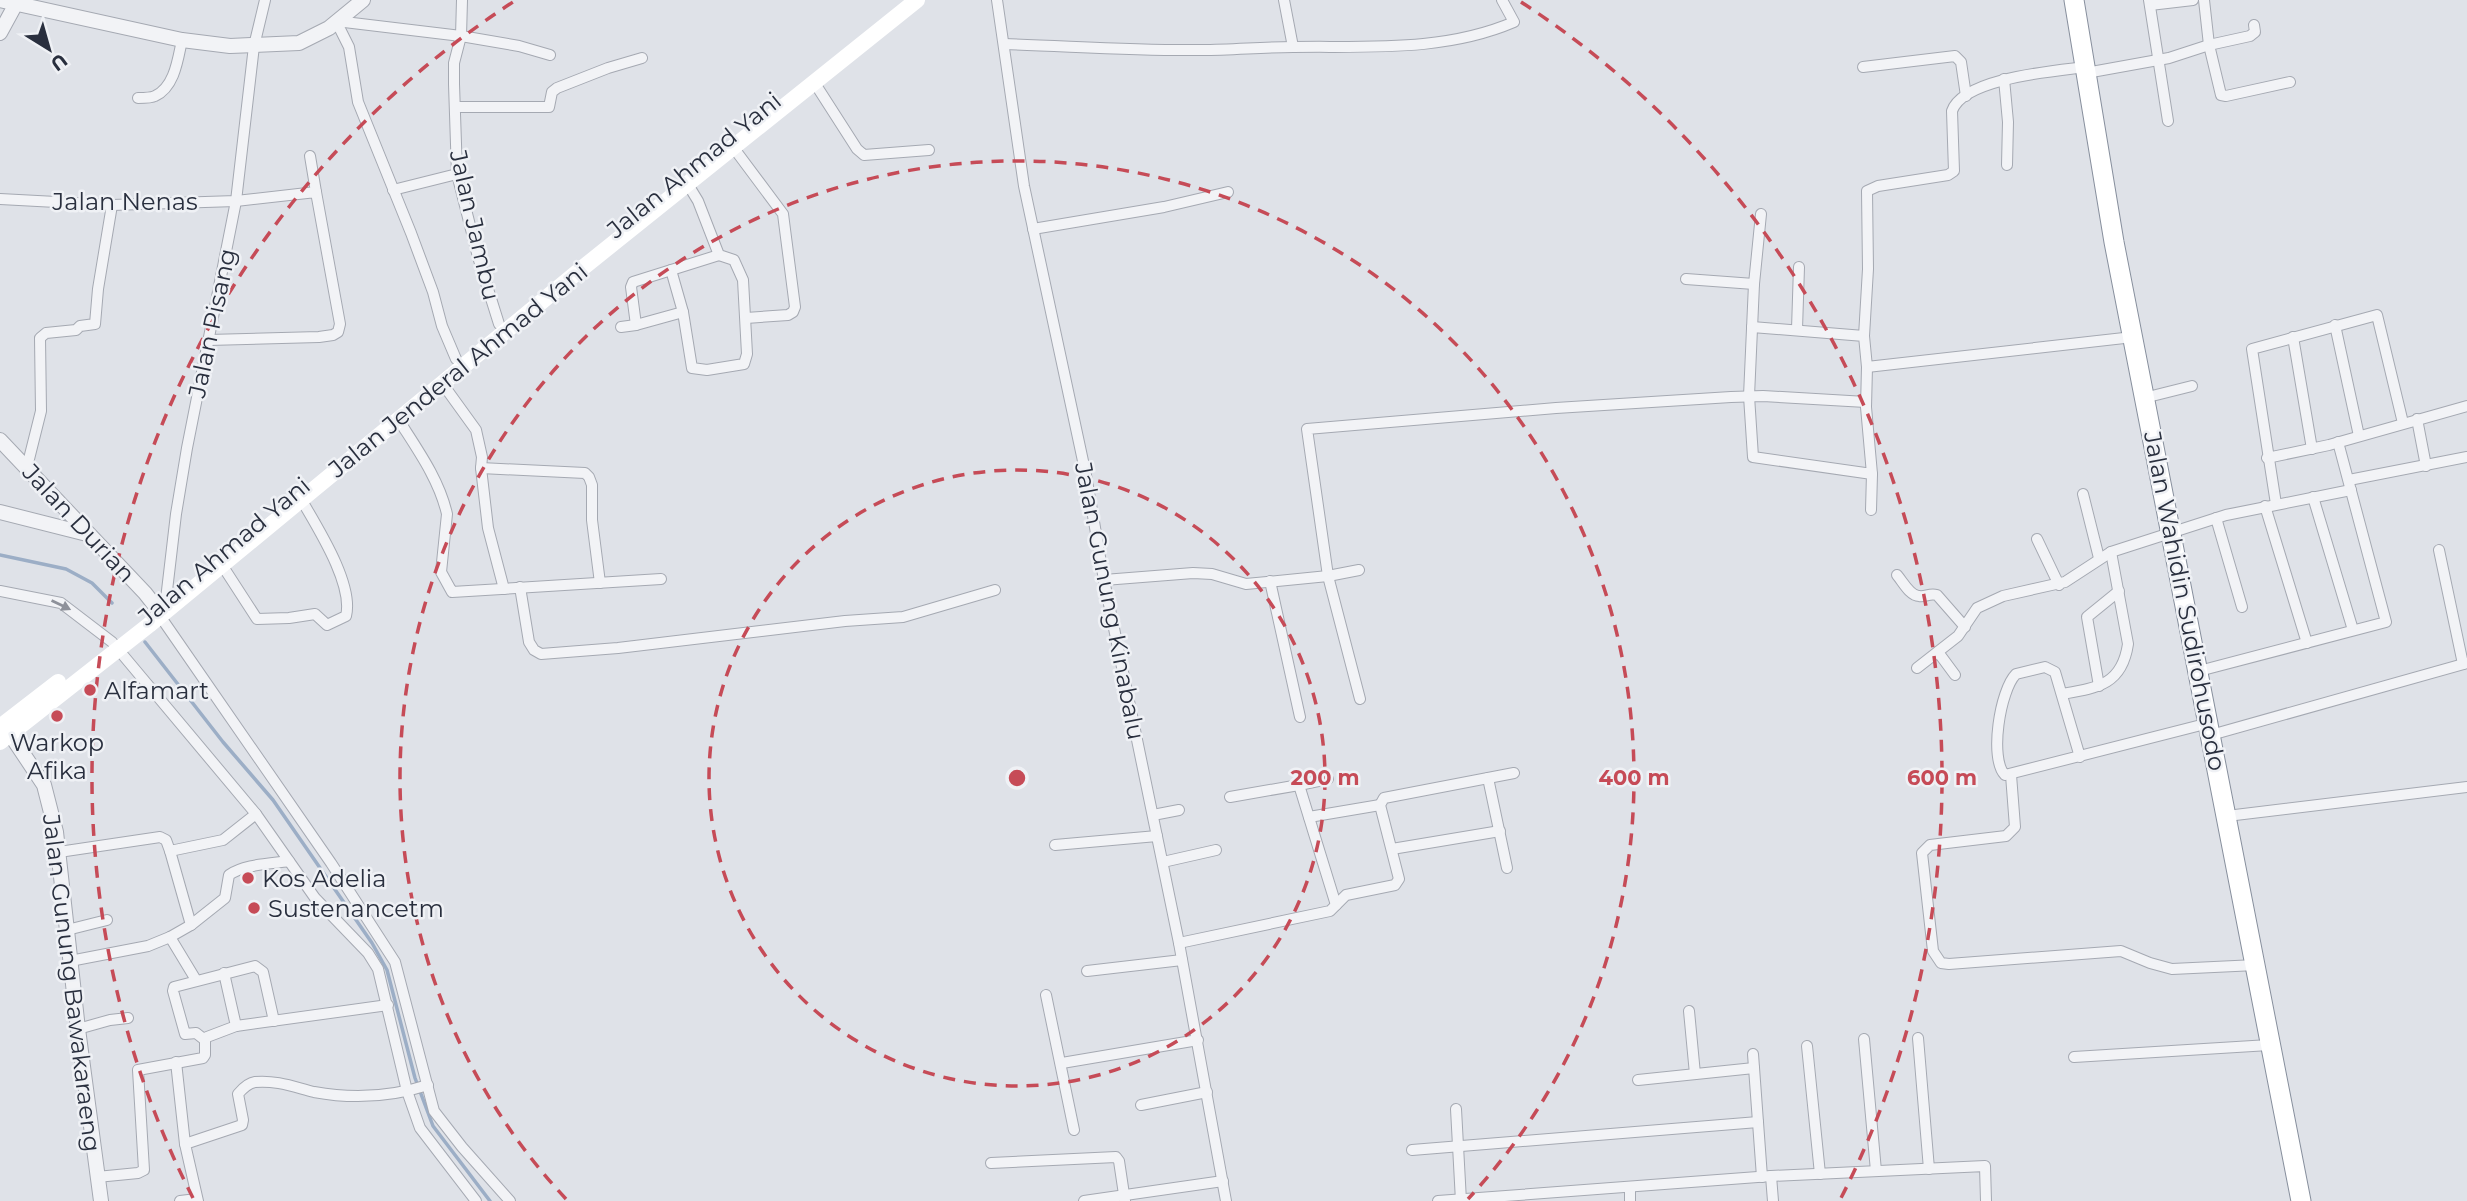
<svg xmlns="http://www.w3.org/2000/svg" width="2467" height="1201" font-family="Montserrat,sans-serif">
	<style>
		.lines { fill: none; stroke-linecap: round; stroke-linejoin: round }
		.stream { stroke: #9caec6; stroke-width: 3.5 }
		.minor-casing { stroke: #a5a9b2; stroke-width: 12 }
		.tertiary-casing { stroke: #a5a9b2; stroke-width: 16 }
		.trunk-casing { stroke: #878f9d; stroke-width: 21 }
		.minor { stroke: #f2f3f6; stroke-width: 10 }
		.tertiary { stroke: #f2f3f6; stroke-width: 14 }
		.secondary { stroke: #fff; stroke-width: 16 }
		.trunk { stroke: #fff; stroke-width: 19 }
		.oneway { fill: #8e919a }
		.ring { fill: none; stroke: #c64b57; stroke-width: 3.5; stroke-dasharray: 12 9 }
		.poi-dot { fill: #c64b57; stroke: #eff1f5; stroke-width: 2.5 }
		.labels { text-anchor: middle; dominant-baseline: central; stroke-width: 5; stroke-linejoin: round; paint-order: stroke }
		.street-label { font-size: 24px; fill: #292f3e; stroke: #eff1f5 }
		.poi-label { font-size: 24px; fill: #292f3e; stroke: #eff1f5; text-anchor: start }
		.centre { fill: #c64b57; stroke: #eff1f5; stroke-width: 3.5 }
		.ring-label { font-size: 21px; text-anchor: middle; font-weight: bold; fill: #c64b57; stroke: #eff1f5; stroke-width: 5; stroke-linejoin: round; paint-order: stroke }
	</style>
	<rect width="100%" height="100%" fill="#dfe2e8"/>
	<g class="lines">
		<g class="stream">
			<path d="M0,555L66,569L92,583L112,603"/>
			<path d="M145,642L223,742L273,800L372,943L387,970L415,1078L433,1126L490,1201"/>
		</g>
		<defs>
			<g id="minor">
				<path d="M462,0L461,36L454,63V84L457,174L478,257L499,324"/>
				<path d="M997,0L1024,186L1086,475L1104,580L1179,943L1226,1201"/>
				<path d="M1284,0L1293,47"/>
				<path d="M2149,0L2168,121"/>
				<path d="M2204,0L2209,45L2221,95L2226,96L2290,82"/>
				<path d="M2150,5L2193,0"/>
				<path d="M336,21L349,47L358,102L411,233L433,292L442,326L456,359"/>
				<path d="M336,21L461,36L519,46L550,55"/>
				<path d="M1004,44C1070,46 1136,51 1202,50C1232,50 1263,47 1293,47C1368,46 1444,52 1514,22L1502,0"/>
				<path d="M1863,67L1955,56L1961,62L1966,96"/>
				<path d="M2086,73L2169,58L2209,45L2250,36L2255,32L2254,25"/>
				<path d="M2004,79L2008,122L2007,165"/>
				<path d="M814,82L857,149L864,155L929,150"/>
				<path d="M138,98C143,98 151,98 155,96C175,87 178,58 182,40"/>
				<path d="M456,107H549L552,92L557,88L608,68L642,58"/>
				<path d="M733,147L783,214L795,307L793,312L788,315L746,318"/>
				<path d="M310,156L316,192"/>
				<path d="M393,190L457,174"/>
				<path d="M0,199L112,205L236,201L316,192L340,324L338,332L333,335L319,337L208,340"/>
				<path d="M1761,214L1754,284L1749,396L1753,457L1872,474L1866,407L1867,367"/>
				<path d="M1033,229L1164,207L1228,192"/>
				<path d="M671,270L683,312L692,368L707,370L744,364L747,354L743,280L734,260L719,255L698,201L687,183"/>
				<path d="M1686,279L1754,284"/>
				<path d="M636,325L631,287L633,282L719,255"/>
				<path d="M2335,325L2359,436"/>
				<path d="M621,327L636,325L683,312"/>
				<path d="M1752,327L1864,336L1867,367L2133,337"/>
				<path d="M1797,329L1799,267"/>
				<path d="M1864,336L1868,269L1867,191L1878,186L1948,175L1954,171L1952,111C1963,78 2055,71 2085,67"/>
				<path d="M2293,337L2312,449"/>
				<path d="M442,383L476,430L482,457L481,468L488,528L504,589"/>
				<path d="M2144,398L2192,386"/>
				<path d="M398,419C417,449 439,479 447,514L441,572L452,592L661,579"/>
				<path d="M2417,419L2426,466"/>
				<path d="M2267,458L2329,445L2467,406"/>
				<path d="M27,467L41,411L40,338L46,333L76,330L80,326L95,324L98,289L112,205"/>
				<path d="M481,468L585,473L589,477L592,485V520L600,583"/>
				<path d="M2349,480L2467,457"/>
				<path d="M2083,494L2099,558"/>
				<path d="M2313,497L2353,630"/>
				<path d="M2276,504L2252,349L2377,315L2403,423"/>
				<path d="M2265,506L2307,643"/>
				<path d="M1871,510L1872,474"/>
				<path d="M2216,518L2242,607"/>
				<path d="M2037,539L2059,585"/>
				<path d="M2439,550L2463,664"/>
				<path d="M222,565L257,619L289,618L315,614L327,625L346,616C354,584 317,527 301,499"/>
				<path d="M1897,575C1903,582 1910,596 1919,596C1926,597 1929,593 1937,595L1965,627"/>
				<path d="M1104,580L1193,573L1212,574L1246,584L1328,576L1359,570"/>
				<path d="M1270,581L1300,717"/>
				<path d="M520,587L529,642L534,650L541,654L618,648L845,621L903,617L995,590"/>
				<path d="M0,591L61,603L112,642L256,814L315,898L368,953L378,969L407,1091L420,1128L476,1201"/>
				<path d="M166,599L176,514L187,448L236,201L254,46L265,0"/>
				<path d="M160,616L331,863L395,962L434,1111L462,1147L510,1201"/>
				<path d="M1938,652L1955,675"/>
				<path d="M1917,668L1958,636L1977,608L2003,596L2065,582L2111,552"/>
				<path d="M2199,671L2386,622L2338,442"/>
				<path d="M2099,686L2087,617L2119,591"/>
				<path d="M2062,694C2097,688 2122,685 2128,644L2111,552L2226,515L2351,490"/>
				<path d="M1360,699L1328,576L1307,429L1556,408L1731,397L1763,396L1866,402"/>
				<path d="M2211,735L2467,663"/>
				<path d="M2080,757L2055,672L2045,667L2016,674C2000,690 1989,759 2005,775L2209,723"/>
				<path d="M2011,775L2015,827L2006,836L1930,845L1922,853L1933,951L1941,963L1949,964L2121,951L2150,963L2172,969L2256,965"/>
				<path d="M1488,778L1507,868"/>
				<path d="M1328,779L1299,785L1336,905"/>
				<path d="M1230,797L1299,785"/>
				<path d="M1153,815L1179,810"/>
				<path d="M2227,816L2467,787"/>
				<path d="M1309,817L1380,805"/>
				<path d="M1055,845L1157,836"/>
				<path d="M1392,849L1500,831"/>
				<path d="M170,851L191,925"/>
				<path d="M59,852L160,837L166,840L170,851L223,840L256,814"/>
				<path d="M1163,862L1216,850"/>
				<path d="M67,930L107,920"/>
				<path d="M170,937L196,980"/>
				<path d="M1179,943L1330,911L1346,895L1395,885L1399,879L1380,805L1384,798L1514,773"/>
				<path d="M70,961L148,946L170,937L191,925L225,898L229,875C245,864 270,864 289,861"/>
				<path d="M1087,971L1182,960"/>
				<path d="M1046,995L1074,1130"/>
				<path d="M1689,1011L1695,1074"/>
				<path d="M236,1026L388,1005"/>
				<path d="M78,1029L110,1020L128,1018"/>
				<path d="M1918,1038L1929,1169"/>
				<path d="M1864,1039L1876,1171"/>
				<path d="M205,1040L196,1033L185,1034L173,991L174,987L255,966L263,972L274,1021"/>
				<path d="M1807,1046L1820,1174"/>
				<path d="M1753,1054L1762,1177"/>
				<path d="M2074,1057L2269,1045"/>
				<path d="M176,1062L185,1144"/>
				<path d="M1062,1063L1198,1040"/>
				<path d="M1638,1080L1754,1068"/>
				<path d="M1141,1105L1207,1092"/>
				<path d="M1456,1109L1461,1201"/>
				<path d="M1412,1150L1758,1122"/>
				<path d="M991,1163L1116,1157L1119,1161L1125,1201"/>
				<path d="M1771,1176L1773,1201"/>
				<path d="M97,1177L138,1173L144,1170L138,1070L203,1058L205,1055V1040L207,1037L236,1026L224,973"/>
				<path d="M1630,1187V1201"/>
				<path d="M180,1201L197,1199"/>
				<path d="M198,1201L185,1144L242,1125L243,1120L238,1094C243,1088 248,1083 255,1082C276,1080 294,1087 314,1092C352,1099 391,1097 428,1085"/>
				<path d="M1084,1201L1223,1181"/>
				<path d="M1438,1201L1771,1176L1985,1166L1986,1201"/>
			</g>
			<g id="tertiary">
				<path d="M0,0L182,40L230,46L299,43L329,28L363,0"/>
				<path d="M0,33L18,0"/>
				<path d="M0,440L145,593L156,607L160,616"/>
				<path d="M0,512L87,534"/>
				<path d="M10,734L44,785L56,832L78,1029L101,1201"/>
			</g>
			<path id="trunk" d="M2074,0L2114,242L2301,1201"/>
		</defs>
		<use href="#minor" class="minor-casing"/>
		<use href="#tertiary" class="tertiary-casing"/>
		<use href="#trunk" class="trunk-casing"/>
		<use href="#minor" class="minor"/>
		<use href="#tertiary" class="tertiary"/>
		<g class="secondary">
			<path d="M0,727L58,682"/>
			<path d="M0,742L149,625L580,270L917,0"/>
		</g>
		<use href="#trunk" class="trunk"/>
	</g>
	<defs><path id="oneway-solid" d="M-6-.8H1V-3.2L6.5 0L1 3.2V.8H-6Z" transform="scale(1.75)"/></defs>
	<use class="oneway" href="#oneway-solid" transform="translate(61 605) rotate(26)"/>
	<g class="ring">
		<circle cx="1017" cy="778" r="308"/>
		<path d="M566 1199A617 617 0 1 1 1468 1199"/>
		<path d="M193 1198A925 925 0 0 1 513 2M1521 2A925 925 0 0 1 1841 1198"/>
	</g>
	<g class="poi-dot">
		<circle cx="90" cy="690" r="7"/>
		<circle cx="57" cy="716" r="7"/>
		<circle cx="248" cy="878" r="7"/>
		<circle cx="254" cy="908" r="7"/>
	</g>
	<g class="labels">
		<g class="street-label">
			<text transform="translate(694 165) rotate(-39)">Jalan Ahmad Yani</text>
			<text x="125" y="201">Jalan Nenas</text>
			<text transform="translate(475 225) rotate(77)">Jalan Jambu</text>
			<text transform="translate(212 323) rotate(-78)">Jalan Pisang</text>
			<text transform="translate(458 370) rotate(-39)">Jalan Jenderal Ahmad Yani</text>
			<text transform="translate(79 523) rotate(47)">Jalan Durian</text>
			<text transform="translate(224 551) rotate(-40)">Jalan Ahmad Yani</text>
			<text transform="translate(1110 601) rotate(79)">Jalan Gunung Kinabalu</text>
			<text transform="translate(2185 601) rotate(79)">Jalan Wahidin Sudirohusodo</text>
			<text transform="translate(72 983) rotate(83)">Jalan Gunung Bawakaraeng</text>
		</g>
		<g class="poi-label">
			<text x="104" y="690">Alfamart</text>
			<text x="57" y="742" text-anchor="middle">Warkop<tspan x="57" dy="28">Afika</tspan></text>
			<text x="262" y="878">Kos Adelia</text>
			<text x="268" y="908">Sustenancetm</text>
		</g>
	</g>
	<circle cx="1017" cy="778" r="10" class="centre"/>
	<g class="ring-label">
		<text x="1325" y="785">200 m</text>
		<text x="1634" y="785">400 m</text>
		<text x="1942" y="785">600 m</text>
	</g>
	<g transform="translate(49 49) rotate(143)" stroke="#eff1f5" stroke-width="5" paint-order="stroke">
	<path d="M0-5L12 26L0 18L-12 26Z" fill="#292f3e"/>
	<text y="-10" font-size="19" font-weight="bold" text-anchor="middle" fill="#292f3e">U</text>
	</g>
</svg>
